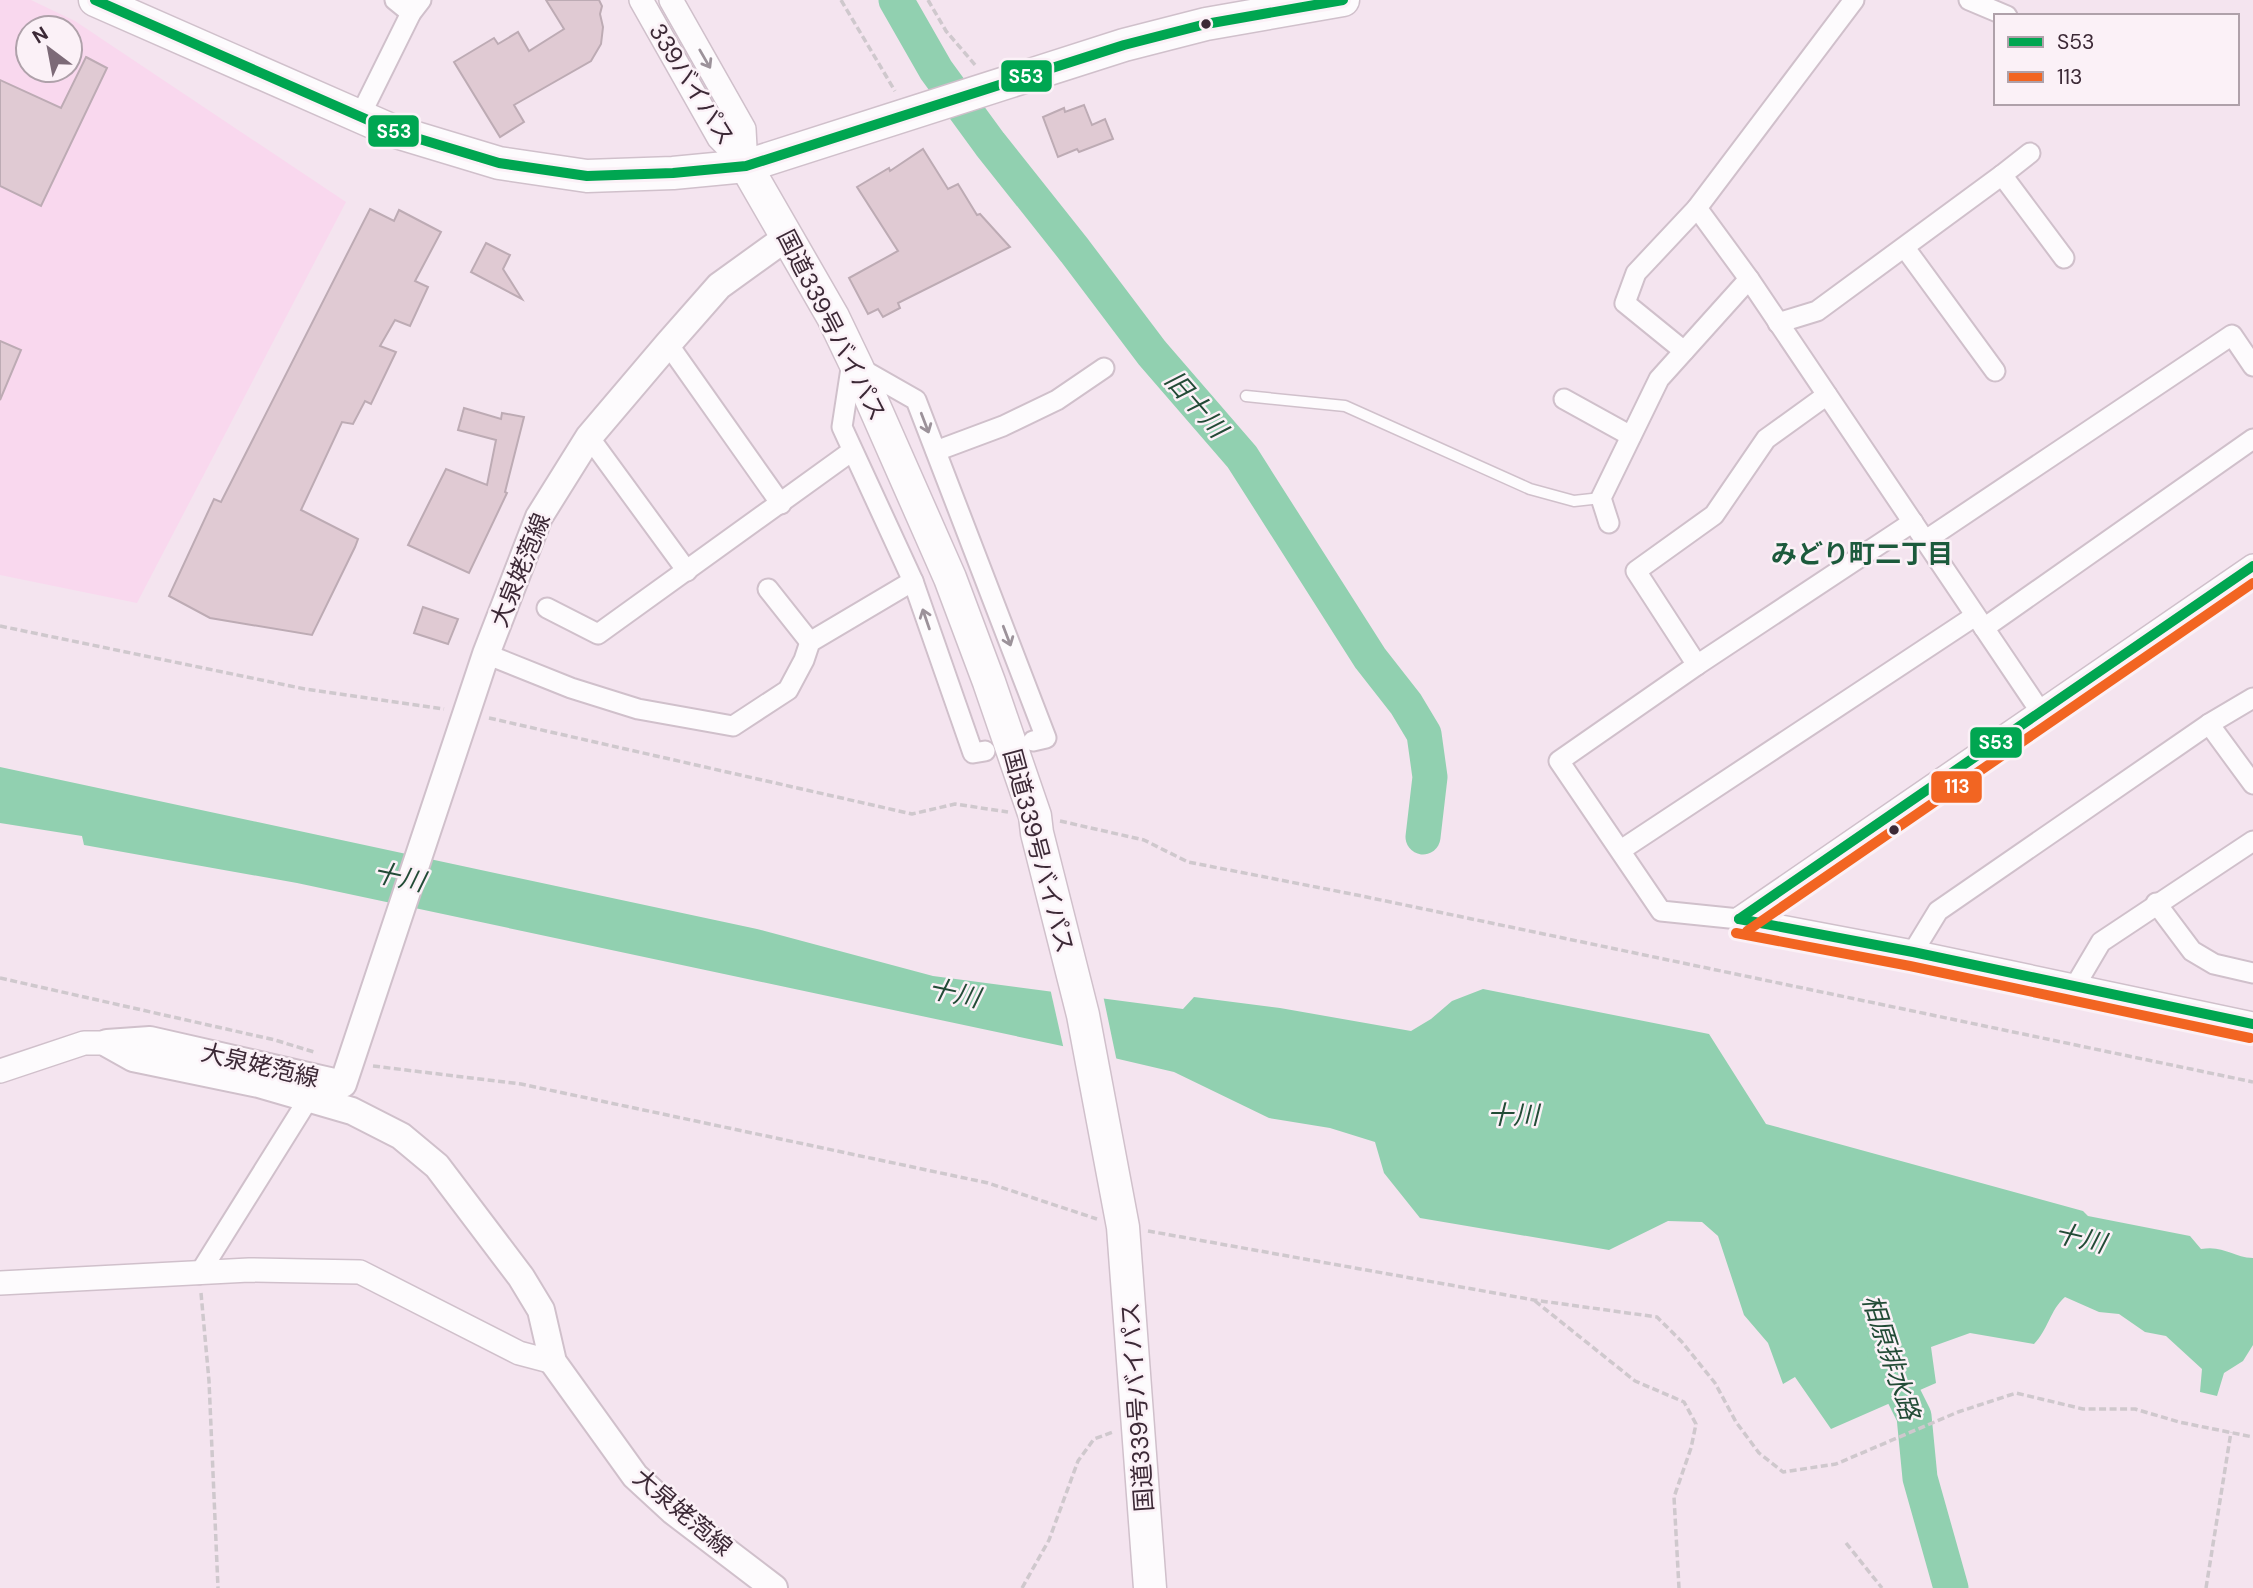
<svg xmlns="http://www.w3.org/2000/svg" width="2253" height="1588" font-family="'DM Sans','Noto Sans JP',sans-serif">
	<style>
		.built { fill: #f9d8ee; fill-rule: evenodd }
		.water { fill: #91d0b0 }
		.pier { fill: #f4e4ef }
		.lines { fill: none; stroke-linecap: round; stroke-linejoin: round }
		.river { stroke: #91d0b0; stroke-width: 35 }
		.building { fill: #e0cad3; stroke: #bdabb4; stroke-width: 2 }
		.service-casing { stroke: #d0c0cb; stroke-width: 13 }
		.minor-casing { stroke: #d0c0cb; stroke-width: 23 }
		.tertiary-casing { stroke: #d0c0cb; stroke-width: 26 }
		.secondary-casing { stroke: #d0c0cb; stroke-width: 30 }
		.trunk-casing { stroke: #d0c0cb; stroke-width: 35 }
		.path { stroke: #cfc8cd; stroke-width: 3.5; stroke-dasharray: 7 3.5; stroke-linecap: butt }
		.service { stroke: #fdfbfd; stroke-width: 10 }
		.minor { stroke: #fdfbfd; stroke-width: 19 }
		.tertiary { stroke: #fdfbfd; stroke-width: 23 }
		.secondary { stroke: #fdfbfd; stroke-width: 26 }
		.trunk { stroke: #fdfbfd; stroke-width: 32 }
		.bus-1-casing { stroke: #fbf1f7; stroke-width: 16 }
		.bus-2-casing { stroke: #fbf1f7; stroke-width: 16 }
		.bus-1 { stroke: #00a651; stroke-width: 10 }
		.bus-2 { stroke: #f26522; stroke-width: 10 }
		.oneway { stroke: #9c929a }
		.bus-dot { fill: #3c2936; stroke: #fbf1f7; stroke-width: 2.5 }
		.labels { text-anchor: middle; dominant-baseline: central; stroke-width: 5; stroke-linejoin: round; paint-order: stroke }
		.street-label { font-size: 24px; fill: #3c2936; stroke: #fbf1f7 }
		.water-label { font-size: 26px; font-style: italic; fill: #224b36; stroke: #fbf1f7 }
		.neighbourhood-label { font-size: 26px; font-weight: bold; fill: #1c5a3c; stroke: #fbf1f7 }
		.line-badge { stroke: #fbf1f7; stroke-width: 2.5 }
		.badge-label { font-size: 19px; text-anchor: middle; font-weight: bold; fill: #fff }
	</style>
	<rect width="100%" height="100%" fill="#f4e4ef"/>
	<path class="built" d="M0,0H31L75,21L346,202L137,603L0,575ZM28,28H70V70H28Z"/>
	<path class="water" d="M0,767L757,929L933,976L1183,1009L1194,997L1280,1008L1411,1031L1431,1019L1452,1001L1483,989L1709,1034L1766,1124L2083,1211L2088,1216L2190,1236L2201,1249C2224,1245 2232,1257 2253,1258V1345L2243,1361L2224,1373L2217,1396L2200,1392L2202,1369L2166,1336L2145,1332L2119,1314L2099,1312L2065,1297C2050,1310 2048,1330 2034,1344L1970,1333L1931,1347L1936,1383L1831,1429L1795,1377L1783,1384L1768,1343L1744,1315L1718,1236L1702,1222L1668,1221L1609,1250L1420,1218L1384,1173L1375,1142L1330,1128L1269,1118L1174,1072L1067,1047L297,883L84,845L82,836L0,823Z"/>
	<path class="pier" d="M1050,988L1103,995L1117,1062L1064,1050Z"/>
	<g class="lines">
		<g class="river">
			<path d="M896,0L936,70L990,144L1075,251L1152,353L1242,457L1370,658L1406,704L1424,734L1430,777L1423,837"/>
			<path d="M1885,1354L1888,1364L1914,1416L1920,1478L1951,1588"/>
		</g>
	</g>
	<g class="building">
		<path d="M546,0H599L602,6L600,14L603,27L601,44L591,61L514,105L524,122L500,137L454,62L494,38L498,44L518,32L529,51L564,29Z"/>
		<path d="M86,57L107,68L41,206L0,186V80L61,108Z"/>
		<path d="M1084,105L1092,125L1105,119L1113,139L1079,152L1077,149L1058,157L1043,117L1064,108L1065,112Z"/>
		<path d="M923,149L948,189L958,184L977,215L980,214L1010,247L898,303L900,308L883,317L878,309L868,314L849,278L898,251L857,187L889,168L890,171Z"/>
		<path d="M370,209L394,221L399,210L441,232L415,281L428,287L410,326L395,320L380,346L396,352L371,404L365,401L353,424L342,422L301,510L358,539L355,547L312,635L210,618L169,596L214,499L221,502Z"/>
		<path d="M486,243L510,255L503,269L522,299L471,272Z"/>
		<path d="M0,341L21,350L0,400Z"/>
		<path d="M464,408L501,419L502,413L524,417L505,492L507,493L469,573L408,545L446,469L487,485L496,440L458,430Z"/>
		<path d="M423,607L458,619L448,644L414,633Z"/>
	</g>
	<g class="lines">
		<defs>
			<path id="service" d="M1246,396L1345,406L1530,489L1574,501L1601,498"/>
			<g id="minor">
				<path d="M395,0L411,13"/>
				<path d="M1854,0L1697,208L1749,279L2040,711"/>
				<path d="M1969,0L2007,16"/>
				<path d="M360,116L411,13L421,0"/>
				<path d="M2002,175L2030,153"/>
				<path d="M1905,248L1995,371"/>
				<path d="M1778,323L1817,311L2002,175L2064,258"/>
				<path d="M668,344L781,504"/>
				<path d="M1684,351L1625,303L1636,273L1697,208"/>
				<path d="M852,362L842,427L913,581L973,753L985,751"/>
				<path d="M858,367L916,400L1046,738L1033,741"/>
				<path d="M1564,399L1631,436"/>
				<path d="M589,437L687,571"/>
				<path d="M936,451L1003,426L1057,400L1104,368"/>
				<path d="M1609,523L1601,498L1659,379L1749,279"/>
				<path d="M1926,540L2232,335L2253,366"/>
				<path d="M768,589L810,642"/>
				<path d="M547,608L598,634L852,451"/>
				<path d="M1984,628L2253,439"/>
				<path d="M486,654L571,688L638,709L733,726L788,690L804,660L810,642L913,581"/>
				<path d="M1697,665L1636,571L1714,515L1766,439L1827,395"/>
				<path d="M2209,724L2253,784"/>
				<path d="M1621,850L1975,616"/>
				<path d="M2156,903L2192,951L2214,964L2253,973"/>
				<path d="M1739,919L1661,911L1559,761L1697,665L1913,522"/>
				<path d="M1913,952L1938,911L2209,724L2253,698"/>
				<path d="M2075,986L2101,942L2253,841"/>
				<path d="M199,1274L309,1098"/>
			</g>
			<g id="tertiary">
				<path d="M641,0L719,138L746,166"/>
				<path d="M671,0L744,129L746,166"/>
				<path d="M1739,919L2253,566"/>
				<path d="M1739,919L1913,952L2253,1024"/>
				<path d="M0,1071L84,1043H107"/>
				<path d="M0,1283L249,1270L360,1272L519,1353L553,1362"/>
			</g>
			<g id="secondary">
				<path d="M107,1043L150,1040L343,1084L486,654L539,517L589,437L668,344L719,286L780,242L789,238"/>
				<path d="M108,1044L133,1058L259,1084L352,1111L401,1136L437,1166L521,1277L541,1310L553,1362L635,1476L673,1511L774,1588"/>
			</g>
			<g id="trunk">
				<path d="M95,0L393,131L499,163L587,176L673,173L746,166L1124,45L1206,24L1343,0"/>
				<path d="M746,166L833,317L857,367L950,578L989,682L1035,816L1037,833L1083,1015L1123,1227L1150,1588"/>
			</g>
		</defs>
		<use href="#service" class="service-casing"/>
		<use href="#minor" class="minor-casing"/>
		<use href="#tertiary" class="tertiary-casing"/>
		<use href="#secondary" class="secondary-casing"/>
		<use href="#trunk" class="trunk-casing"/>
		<g class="path">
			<path d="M841,0L895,91"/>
			<path d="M928,0L946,31L976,66"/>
			<path d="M0,626L305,689L444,709"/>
			<path d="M489,718L912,814L955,804L1008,812"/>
			<path d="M1060,821L1144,840L1188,862L1357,895L2253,1082"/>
			<path d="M0,978L275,1040L314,1052"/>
			<path d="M373,1066L521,1084L988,1183L1097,1219"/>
			<path d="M1148,1231L1534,1300L1657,1317L1682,1342L1715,1383L1736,1422L1759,1453L1783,1472L1836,1464L1958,1412L2016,1393L2083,1409H2135L2179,1422L2253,1437"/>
			<path d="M201,1293L209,1381L218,1588"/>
			<path d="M1535,1301L1635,1381L1684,1402L1696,1424L1691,1448L1674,1497L1679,1588"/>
			<path d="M1846,1543L1882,1588"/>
			<path d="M1022,1588L1049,1540L1078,1461L1094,1439L1113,1432"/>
			<path d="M2206,1588L2231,1432"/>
		</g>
		<use href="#service" class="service"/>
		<use href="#minor" class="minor"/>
		<use href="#tertiary" class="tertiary"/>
		<use href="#secondary" class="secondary"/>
		<use href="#trunk" class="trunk"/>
		<defs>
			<g id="bus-1">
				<path d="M95,0L393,131L499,163L587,176L673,173L746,166L1124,45L1206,24L1343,0"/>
				<path d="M1739,919L2253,566"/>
				<path d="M1739,919L1913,952L2253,1024"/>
			</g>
			<g id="bus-2">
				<path d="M1747,931L2253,583"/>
				<path d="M1736,933L1910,966L2250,1038"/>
			</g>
		</defs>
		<use href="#bus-1" class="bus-1-casing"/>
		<use href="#bus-2" class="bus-2-casing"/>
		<use href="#bus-1" class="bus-1"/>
		<use href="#bus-2" class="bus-2"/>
	</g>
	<defs><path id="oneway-shaft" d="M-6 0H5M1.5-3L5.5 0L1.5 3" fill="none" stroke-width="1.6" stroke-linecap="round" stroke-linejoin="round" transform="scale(1.75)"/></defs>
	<g class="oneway">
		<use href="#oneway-shaft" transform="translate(705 59) rotate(60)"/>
		<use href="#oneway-shaft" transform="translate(925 423) rotate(69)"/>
		<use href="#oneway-shaft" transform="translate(926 619) rotate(-109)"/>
		<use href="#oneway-shaft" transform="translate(1007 636) rotate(69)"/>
	</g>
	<g class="bus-dot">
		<circle cx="1206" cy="24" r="6"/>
		<circle cx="1894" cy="830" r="6"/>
	</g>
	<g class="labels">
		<g class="street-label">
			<text transform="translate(692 84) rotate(58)">339バイパス</text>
			<text transform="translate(832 325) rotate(63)">国道339号バイパス</text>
			<text transform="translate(520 570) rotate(-68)">大泉姥萢線</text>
			<text transform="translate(1039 851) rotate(75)">国道339号バイパス</text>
			<text transform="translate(260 1065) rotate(13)">大泉姥萢線</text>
			<text transform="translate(1137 1407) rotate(-94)">国道339号バイパス</text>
			<text transform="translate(683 1512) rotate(40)">大泉姥萢線</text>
		</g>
		<g class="water-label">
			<text transform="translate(1196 404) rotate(49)">旧十川</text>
			<text transform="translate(399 877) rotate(12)">十川</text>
			<text transform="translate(954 993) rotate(12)">十川</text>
			<text x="1513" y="1115">十川</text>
			<text transform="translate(2080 1238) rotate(13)">十川</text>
			<text transform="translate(1891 1357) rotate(72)">相原排水路</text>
		</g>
		<g class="neighbourhood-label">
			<text x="1862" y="554">みどり町二丁目</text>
		</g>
	</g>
	<g class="line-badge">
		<rect x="1000" y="59" width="53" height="34" rx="7" fill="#00a651"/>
		<rect x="367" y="114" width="53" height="34" rx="7" fill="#00a651"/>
		<rect x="1969" y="726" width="54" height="33" rx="7" fill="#00a651"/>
		<rect x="1930" y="770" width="53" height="34" rx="7" fill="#f26522"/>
	</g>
	<g class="badge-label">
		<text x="1026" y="83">S53</text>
		<text x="394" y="138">S53</text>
		<text x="1996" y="749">S53</text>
		<text x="1957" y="793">113</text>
	</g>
	<rect x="1994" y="14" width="245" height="91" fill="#fbf1f7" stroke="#afa1aa" stroke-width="2"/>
	<rect x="2008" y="37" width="35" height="10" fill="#00a651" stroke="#afa1aa" stroke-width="2"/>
	<text x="2057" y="49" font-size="21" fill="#3c2936">S53</text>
	<rect x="2008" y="72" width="35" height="10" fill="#f26522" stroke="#afa1aa" stroke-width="2"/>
	<text x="2057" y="84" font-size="21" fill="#3c2936">113</text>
	<g transform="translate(49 49) rotate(328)"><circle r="33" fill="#fbf1f7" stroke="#afa1aa" stroke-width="2"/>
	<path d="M0-5L12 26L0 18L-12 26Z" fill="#7c6a77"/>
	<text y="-10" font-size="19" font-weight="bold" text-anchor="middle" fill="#3c2936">N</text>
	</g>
</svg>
